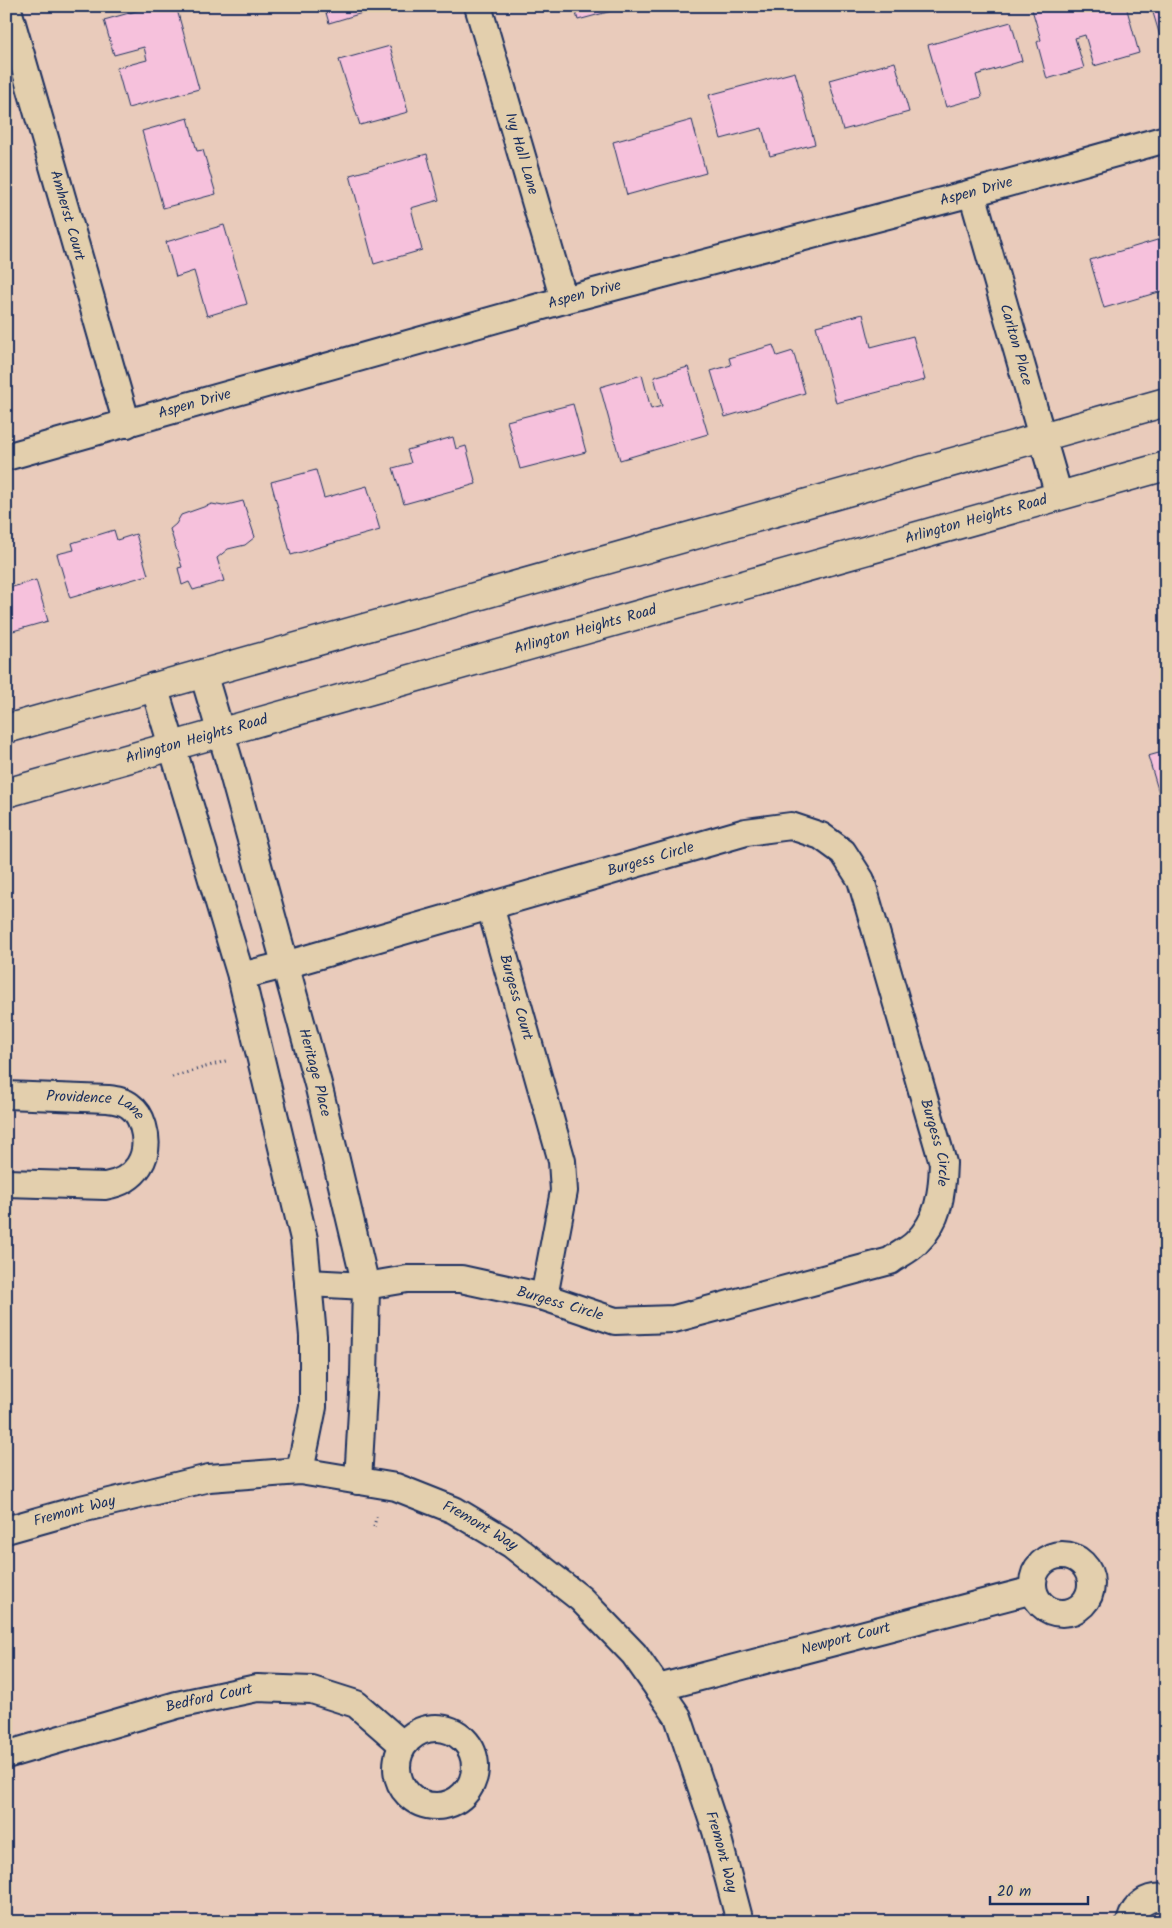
<svg xmlns="http://www.w3.org/2000/svg" width="1172" height="1928" font-family="Kalam,sans-serif">
	<style>
		.building { fill: #f6c1dc; stroke: #1b2f5e }
		.lines { fill: none; stroke-linecap: round; stroke-linejoin: round }
		.minor-casing { stroke: #1b2f5e; stroke-width: 30 }
		.secondary-casing { stroke: #1b2f5e; stroke-width: 31 }
		.path { stroke: #1b2f5e; stroke-width: 3; stroke-dasharray: 1 4; stroke-linecap: butt }
		.minor { stroke: #e3cfad; stroke-width: 26 }
		.secondary { stroke: #e3cfad; stroke-width: 28 }
		.labels { text-anchor: middle; dominant-baseline: central; stroke-width: 4; stroke-linejoin: round; paint-order: stroke }
		.street-label { font-size: 15px; fill: #1b2f5e; stroke: #e3cfad }
	</style>
	<rect width="100%" height="100%" fill="#e9cbbb"/>
	<filter id="ink" filterUnits="userSpaceOnUse"><feTurbulence type="fractalNoise" baseFrequency=".02" numOctaves="2"/><feDisplacementMap in="SourceGraphic" scale="10" xChannelSelector="R" yChannelSelector="G"/><feConvolveMatrix kernelMatrix="1 2 1 2 8 2 1 2 1" color-interpolation-filters="sRGB"/></filter>
	<g filter="url(#ink)">
		<g class="building">
			<path d="M154,6H176L199,89L128,108L117,68L147,60L144,47L114,55L104,20Z"/>
			<path d="M324,6H367L369,11L329,23Z"/>
			<path d="M574,6H630L578,20Z"/>
			<path d="M1031,6H1126L1139,53L1094,66L1085,35L1075,38L1084,68L1047,79L1037,42L1041,40Z"/>
			<path d="M1151,6H1166V34L1160,36Z"/>
			<path d="M1011,22L1022,61L976,75L982,97L946,107L928,45Z"/>
			<path d="M390,46L408,112L360,125L339,60Z"/>
			<path d="M895,62L909,112L843,130L829,80Z"/>
			<path d="M795,72L815,144L770,156L762,128L721,139L709,95Z"/>
			<path d="M188,118L197,151L203,150L216,194L163,208L142,131Z"/>
			<path d="M692,120L706,173L627,195L613,142Z"/>
			<path d="M427,154L439,200L411,208L422,250L374,264L350,175Z"/>
			<path d="M224,225L247,304L207,316L194,271L176,277L166,242Z"/>
			<path d="M1164,238L1166,290L1104,308L1090,260Z"/>
			<path d="M863,314L871,347L913,336L925,380L836,403L816,326Z"/>
			<path d="M773,345L777,356L793,351L805,393L725,417L711,371L731,365L729,358Z"/>
			<path d="M688,367L708,434L620,460L600,387L642,375L651,409L662,406L654,377Z"/>
			<path d="M573,404L586,452L520,469L507,421Z"/>
			<path d="M453,437L456,449L466,446L476,484L404,504L393,468L411,463L407,450Z"/>
			<path d="M316,470L324,498L367,486L380,530L291,555L271,482Z"/>
			<path d="M243,501L255,537L245,545L228,549L217,558L224,581L193,590L189,582L182,585L178,568L182,567L170,529L176,524L181,515L212,504L223,506Z"/>
			<path d="M114,530L117,540L136,534L148,575L70,598L57,554L74,550L72,543Z"/>
			<path d="M36,580L48,621L6,633V589Z"/>
			<path d="M1166,751V813H1165L1148,756Z"/>
		</g>
		<g class="lines">
			<defs>
				<g id="minor">
					<path id="s1" d="M7,6L127,424"/>
					<path id="s2" d="M478,6L564,300"/>
					<path id="s3" d="M972,193L1059,496"/>
					<path id="s4" d="M6,457L564,300L972,193L1166,139"/>
					<path id="s5" d="M203,673L233,774L318,1084L366,1286L364,1376L358,1481"/>
					<path d="M154,686L241,976L304,1239L313,1336V1407L300,1471"/>
					<path id="s6" d="M490,906L562,1161L564,1191L544,1297"/>
					<path id="s7" d="M241,976L285,965L746,832L791,826L821,836L843,852L861,880L943,1163C942,1195 939,1220 916,1243C909,1250 898,1255 890,1261L674,1319L615,1321L544,1297L461,1279H407L366,1286L308,1283"/>
					<path id="s8" d="M6,1095L108,1099C116,1100 124,1101 130,1106C137,1111 141,1119 143,1126C152,1157 136,1181 105,1186L6,1183"/>
					<path id="s9" d="M6,1530L77,1510L209,1478L300,1471L396,1487L454,1510L511,1544L581,1599L634,1654L658,1688L678,1717L716,1831L740,1922"/>
					<circle cx="1062" cy="1584" r="29"/>
					<path id="s10" d="M658,1688L1033,1590"/>
					<circle cx="436" cy="1767" r="39"/>
					<path id="s11" d="M6,1755L177,1705L257,1688L312,1690L356,1704L403,1745"/>
					<path d="M1130,1922C1135,1905 1147,1895 1166,1898"/>
				</g>
				<g id="secondary">
					<path d="M6,729L1166,402"/>
					<path id="s12" d="M6,793L1166,466"/>
				</g>
			</defs>
			<use href="#minor" class="minor-casing"/>
			<use href="#secondary" class="secondary-casing"/>
			<g class="path">
				<path d="M172,1077L229,1060"/>
				<path d="M374,1527L377,1513"/>
			</g>
			<use href="#minor" class="minor"/>
			<use href="#secondary" class="secondary"/>
		</g>
	</g>
	<g class="labels">
		<g class="street-label">
			<text stroke="none"><textPath href="#s2" startOffset="154">Ivy Hall Lane</textPath></text>
			<text stroke="none"><textPath href="#s4" startOffset="1006">Aspen Drive</textPath></text>
			<text stroke="none"><textPath href="#s1" startOffset="218">Amherst Court</textPath></text>
			<text stroke="none"><textPath href="#s4" startOffset="601">Aspen Drive</textPath></text>
			<text stroke="none"><textPath href="#s3" startOffset="158">Carlton Place</textPath></text>
			<text stroke="none"><textPath href="#s4" startOffset="196">Aspen Drive</textPath></text>
			<text stroke="none"><textPath href="#s12" startOffset="1008">Arlington Heights Road</textPath></text>
			<text stroke="none"><textPath href="#s12" startOffset="602">Arlington Heights Road</textPath></text>
			<text stroke="none"><textPath href="#s12" startOffset="198">Arlington Heights Road</textPath></text>
			<text stroke="none"><textPath href="#s7" startOffset="426">Burgess Circle</textPath></text>
			<text stroke="none"><textPath href="#s6" startOffset="95">Burgess Court</textPath></text>
			<text stroke="none"><textPath href="#s5" startOffset="415">Heritage Place</textPath></text>
			<text stroke="none"><textPath href="#s8" startOffset="91">Providence Lane</textPath></text>
			<text stroke="none"><textPath href="#s7" startOffset="936">Burgess Circle</textPath></text>
			<text transform="translate(560 1304) rotate(16)">Burgess Circle</text>
			<text stroke="none"><textPath href="#s9" startOffset="71">Fremont Way</textPath></text>
			<text stroke="none"><textPath href="#s9" startOffset="491">Fremont Way</textPath></text>
			<text stroke="none"><textPath href="#s10" startOffset="194">Newport Court</textPath></text>
			<text stroke="none"><textPath href="#s11" startOffset="211">Bedford Court</textPath></text>
			<text stroke="none"><textPath href="#s9" startOffset="911">Fremont Way</textPath></text>
		</g>
	</g>
	<rect width="1172" height="1928" fill="none" stroke="#e3cfad" stroke-width="25"/>
	<rect x="12" y="12" width="1147" height="1903" fill="none" stroke="#1b2f5e" stroke-width="2" filter="url(#ink)"/>
	<path d="M990 1896v8h98v-8" fill="none" stroke="#1b2f5e" stroke-width="2.5"/>
	<text x="997" y="1896" font-size="15" fill="#1b2f5e" stroke="#e3cfad" stroke-width="4" paint-order="stroke">20 m</text>
</svg>
